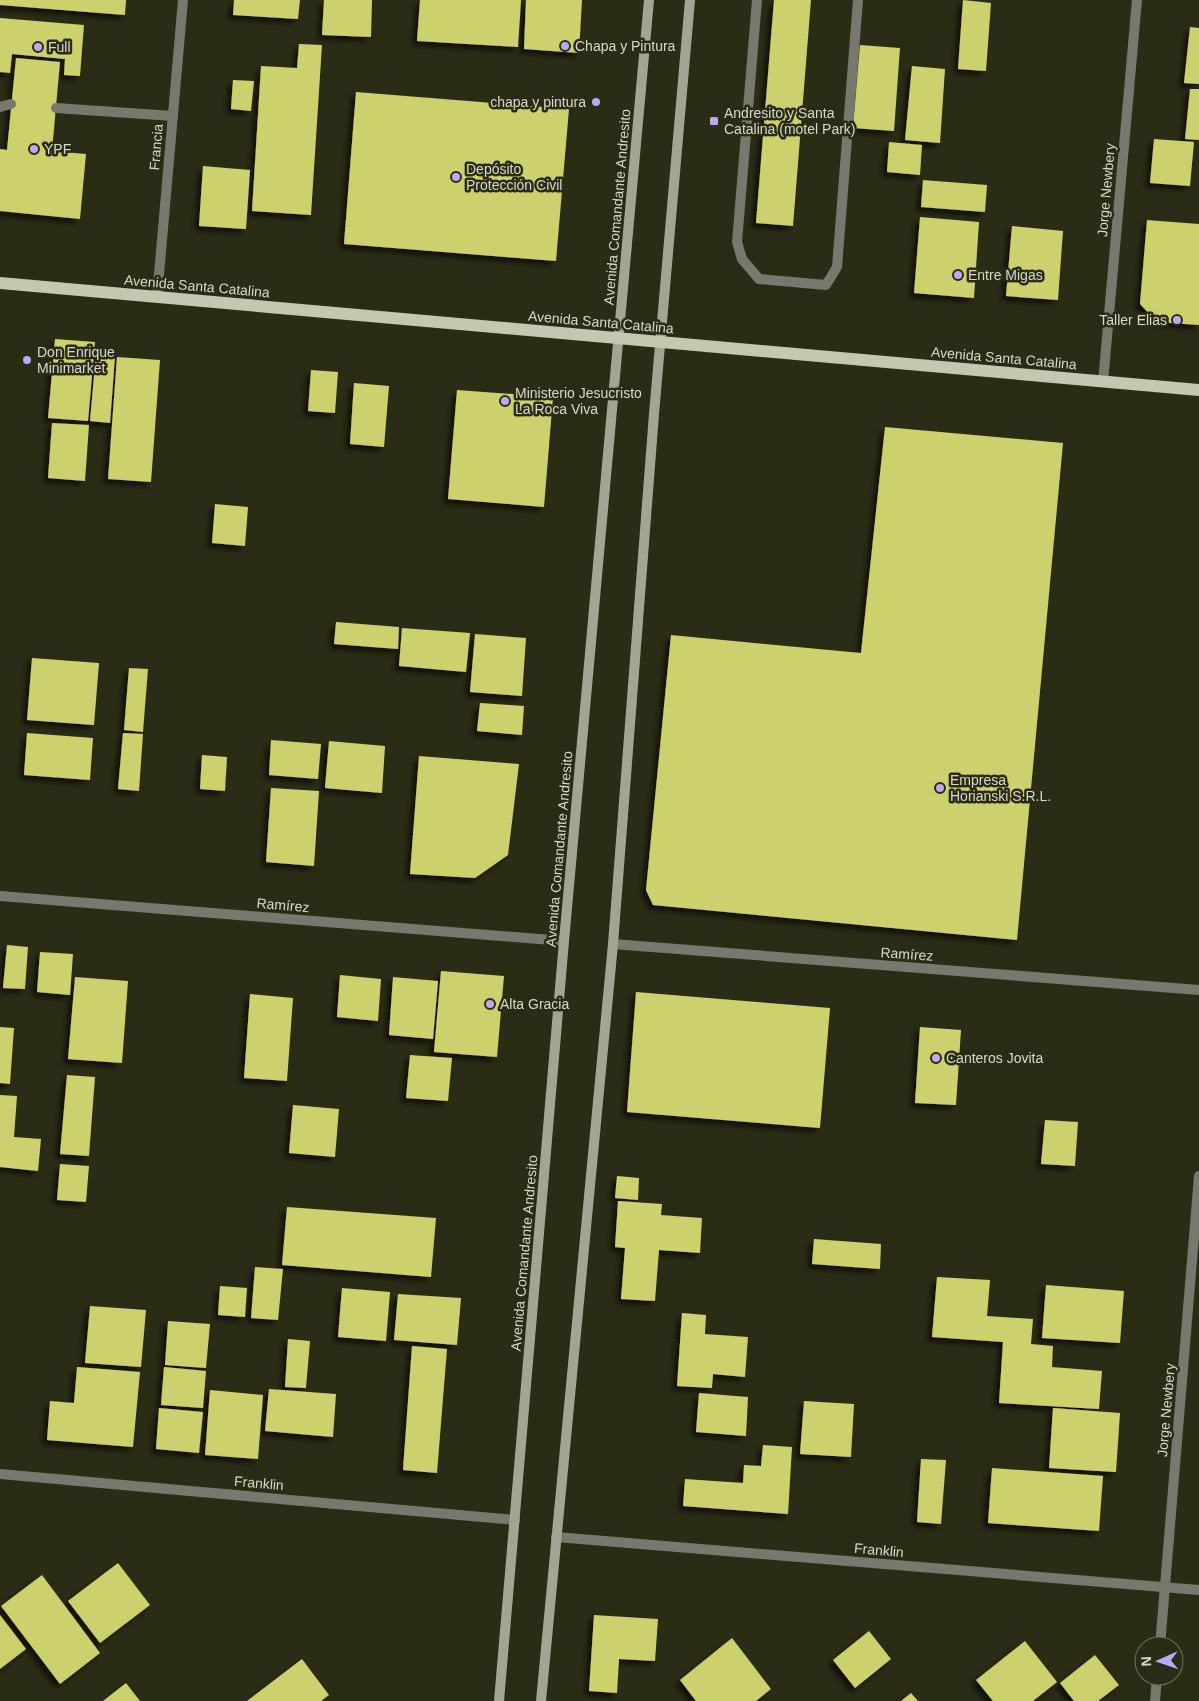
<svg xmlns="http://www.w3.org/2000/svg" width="1199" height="1701" font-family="Helvetica,sans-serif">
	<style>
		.building { fill: #cdd16d; filter: url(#shadow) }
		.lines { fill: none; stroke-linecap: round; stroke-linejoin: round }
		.lane { stroke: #78786d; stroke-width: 10 }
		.street { stroke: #78786d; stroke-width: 10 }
		.secondary { stroke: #a3a593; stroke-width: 10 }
		.primary { stroke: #c5c7b0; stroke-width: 12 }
		.poi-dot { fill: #b7abf8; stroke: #2b2c15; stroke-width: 2 }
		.labels { text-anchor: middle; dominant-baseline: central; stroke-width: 5; stroke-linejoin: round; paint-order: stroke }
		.poi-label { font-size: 14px; fill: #d7d8ca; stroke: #2b2c15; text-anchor: start }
		.street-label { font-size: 14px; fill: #d7d8ca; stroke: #2b2c15 }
	</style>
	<defs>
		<filter id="shadow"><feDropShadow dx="-4.5" dy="4.5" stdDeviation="2.5" flood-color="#0009"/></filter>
	</defs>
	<rect width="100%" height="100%" fill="#2b2c15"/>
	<g class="building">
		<path d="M0,0H126L125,15L0,5Z"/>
		<path d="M234,0H300L298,19L233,15Z"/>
		<path d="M324,0H372L371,37L322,35Z"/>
		<path d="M420,0H521L518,47L417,41Z"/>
		<path d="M526,0H582L579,53L524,49Z"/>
		<path d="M774,0H811L793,226L756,223Z"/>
		<path d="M963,0L991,3L986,71L958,69Z"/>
		<path d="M0,18L84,25L80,76L64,75L65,59L12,54L10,73L0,72Z"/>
		<path d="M1190,27L1199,28V84L1184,83Z"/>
		<path d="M299,44L322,45L311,215L252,211L261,66L297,68Z"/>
		<path d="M860,45L900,48L894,131L853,128Z"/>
		<path d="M16,58L60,62L52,151L86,154L80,219L0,211V149L7,150Z"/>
		<path d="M912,66L945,69L940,143L905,140Z"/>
		<path d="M233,80L254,81L251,111L231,109Z"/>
		<path d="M1190,89H1199V140L1185,139Z"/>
		<path d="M356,92L569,109L556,261L344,244Z"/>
		<path d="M1154,139L1194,142L1190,186L1150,183Z"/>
		<path d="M889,142L922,145L920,175L887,172Z"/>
		<path d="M203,166L250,170L246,229L199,226Z"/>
		<path d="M923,180L987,185L985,212L921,207Z"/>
		<path d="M920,217L979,222L974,298L914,293Z"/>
		<path d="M1147,220L1199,224V325L1157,322L1140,304Z"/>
		<path d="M1012,226L1063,231L1058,300L1006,296Z"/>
		<path d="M55,339L95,342L88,421L48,418Z"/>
		<path d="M96,354L115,356L110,423L90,421Z"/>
		<path d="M117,357L160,360L151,482L108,479Z"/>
		<path d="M311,370L338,372L335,413L308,411Z"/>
		<path d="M354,383L389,386L384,447L350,444Z"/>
		<path d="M457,390L553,397L544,507L448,499Z"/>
		<path d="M52,423L89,425L85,481L48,478Z"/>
		<path d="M885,427L1063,443L1017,940L653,905L646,890L671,635L861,653Z"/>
		<path d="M215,504L248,507L245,546L212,543Z"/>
		<path d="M336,622L399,627L398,649L334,644Z"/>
		<path d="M402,628L470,633L466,672L399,666Z"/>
		<path d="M475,634L526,638L522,696L470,692Z"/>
		<path d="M32,658L99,663L94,725L27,720Z"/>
		<path d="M129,668L148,669L143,732L124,730Z"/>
		<path d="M480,703L524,706L522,735L477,731Z"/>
		<path d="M27,733L93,738L90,780L24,775Z"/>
		<path d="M123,733L143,734L139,791L118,789Z"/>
		<path d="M271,740L321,744L318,779L269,775Z"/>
		<path d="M329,741L385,746L382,793L325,788Z"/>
		<path d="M202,755L227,757L225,791L200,789Z"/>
		<path d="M419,756L519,764L508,855L475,878L410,874Z"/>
		<path d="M271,788L319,791L314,866L266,862Z"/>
		<path d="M7,945L28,947L25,989L3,988Z"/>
		<path d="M40,952L73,954L70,995L37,992Z"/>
		<path d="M441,971L504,976L497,1057L434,1052Z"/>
		<path d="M340,975L381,979L378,1021L337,1017Z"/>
		<path d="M75,977L128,981L122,1063L68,1059Z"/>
		<path d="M393,977L438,981L433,1039L389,1035Z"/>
		<path d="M636,992L830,1008L820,1128L627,1112Z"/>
		<path d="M250,994L293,998L287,1081L244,1078Z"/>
		<path d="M0,1027L14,1028L10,1084L0,1083Z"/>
		<path d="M920,1027L961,1030L956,1105L915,1103Z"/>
		<path d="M410,1055L452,1058L448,1101L406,1098Z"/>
		<path d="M67,1075L95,1077L89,1156L60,1154Z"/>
		<path d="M0,1095L17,1096L14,1137L41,1139L38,1171L0,1167Z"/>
		<path d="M293,1105L339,1109L335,1157L289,1153Z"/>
		<path d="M1045,1120L1078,1122L1075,1166L1041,1164Z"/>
		<path d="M60,1164L89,1166L86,1202L57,1200Z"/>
		<path d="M617,1176L639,1178L638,1200L615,1198Z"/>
		<path d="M618,1201L662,1204L661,1215L702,1218L700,1253L659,1250L655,1301L621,1299L625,1248L615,1247Z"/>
		<path d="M287,1207L436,1218L431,1277L282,1265Z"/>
		<path d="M814,1239L881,1244L880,1269L812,1264Z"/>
		<path d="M255,1267L283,1269L278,1320L251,1318Z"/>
		<path d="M937,1277L990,1280L987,1316L1033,1319L1031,1344L1053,1346L1052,1367L1102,1371L1099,1409L999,1403L1003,1342L932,1337Z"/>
		<path d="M1046,1285L1124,1291L1120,1343L1042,1338Z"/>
		<path d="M220,1286L247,1288L245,1317L218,1315Z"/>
		<path d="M342,1288L390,1292L386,1341L338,1337Z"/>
		<path d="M398,1294L461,1298L457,1345L394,1340Z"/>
		<path d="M90,1306L146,1310L141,1367L85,1363Z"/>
		<path d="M682,1313L706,1315L705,1334L748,1337L745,1377L713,1374L712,1388L677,1386Z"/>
		<path d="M168,1321L210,1324L206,1368L165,1365Z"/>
		<path d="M288,1339L310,1341L306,1388L285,1387Z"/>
		<path d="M412,1346L447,1349L437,1473L403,1470Z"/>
		<path d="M77,1367L140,1372L133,1447L47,1440L50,1401L74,1403Z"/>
		<path d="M164,1367L206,1371L203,1408L161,1405Z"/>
		<path d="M269,1389L336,1394L333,1437L265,1431Z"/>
		<path d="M210,1390L263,1395L258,1459L205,1455Z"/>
		<path d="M699,1393L748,1397L746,1436L696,1432Z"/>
		<path d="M804,1401L854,1404L851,1457L800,1454Z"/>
		<path d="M159,1408L203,1412L199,1453L156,1449Z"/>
		<path d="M1053,1408L1120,1413L1116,1472L1049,1468Z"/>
		<path d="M763,1445L792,1447L788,1514L683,1506L685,1479L743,1483L744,1465L761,1466Z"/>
		<path d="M921,1459L946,1460L941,1524L917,1522Z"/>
		<path d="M992,1468L1103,1476L1099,1531L988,1523Z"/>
		<path d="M118,1563L150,1605L100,1643L68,1601Z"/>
		<path d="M42,1575L100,1653L60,1684L1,1606Z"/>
		<path d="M0,1615L26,1649L0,1669Z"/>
		<path d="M594,1615L658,1619L655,1661L619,1659L617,1693L589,1691Z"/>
		<path d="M869,1631L891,1659L855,1688L833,1660Z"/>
		<path d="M732,1638L771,1689L756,1701H696L680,1680Z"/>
		<path d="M1025,1641L1057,1682L1033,1701H993L976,1680Z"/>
		<path d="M1095,1655L1119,1685L1098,1701H1074L1060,1683Z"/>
		<path d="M302,1659L329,1695L321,1701H247Z"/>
		<path d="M126,1683L140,1701H103Z"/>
		<path d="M911,1693L918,1701H901Z"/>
	</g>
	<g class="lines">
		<g class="lane">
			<path d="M757,0L737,242L742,259L759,279L826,285L837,267L858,0"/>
			<path d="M0,107L11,104"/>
			<path d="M56,108L173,116"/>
		</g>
		<g class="street">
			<path d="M157,297L183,0"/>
			<path d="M1103,382L1137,0"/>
			<path d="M0,896L564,941"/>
			<path d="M613,944L1199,990"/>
			<path d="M0,1474L515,1520"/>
			<path d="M556,1537L1199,1590"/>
			<path d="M1160,1646L1199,1176"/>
			<path d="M1155,1701L1157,1676"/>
		</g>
		<g class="secondary">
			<path d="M499,1701L564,941L649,0"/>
			<path d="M541,1701L613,944L654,414L690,0"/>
		</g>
		<path class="primary" d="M0,283L1199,390"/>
	</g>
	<g class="poi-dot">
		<circle cx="565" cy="46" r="5"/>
		<circle cx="38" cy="47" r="5"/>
		<circle cx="596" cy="102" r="5"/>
		<rect x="709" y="116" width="10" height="10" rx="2.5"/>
		<circle cx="34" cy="149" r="5"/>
		<circle cx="456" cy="177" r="5"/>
		<circle cx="958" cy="275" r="5"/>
		<circle cx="1177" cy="320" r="5"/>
		<circle cx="27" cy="360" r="5"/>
		<circle cx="505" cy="401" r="5"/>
		<circle cx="940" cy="788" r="5"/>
		<circle cx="490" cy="1004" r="5"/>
		<circle cx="936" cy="1058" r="5"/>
	</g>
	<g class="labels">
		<g class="poi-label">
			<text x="575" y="46">Chapa y Pintura</text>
			<text x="48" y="47">Full</text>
			<text x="586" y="102" text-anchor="end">chapa y pintura</text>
			<text x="724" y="113">Andresito y Santa<tspan x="724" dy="16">Catalina (motel Park)</tspan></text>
			<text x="44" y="149">YPF</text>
			<text x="466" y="169">Depósito<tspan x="466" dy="16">Protección Civil</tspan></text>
			<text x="968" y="275">Entre Migas</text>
			<text x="1167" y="320" text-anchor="end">Taller Elias</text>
			<text x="37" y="352">Don Enrique<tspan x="37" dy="16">Minimarket</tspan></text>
			<text x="515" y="393">Ministerio Jesucristo<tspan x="515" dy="16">La Roca Viva</tspan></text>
			<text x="950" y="780">Empresa<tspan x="950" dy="16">Horianski S.R.L.</tspan></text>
			<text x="500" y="1004">Alta Gracia</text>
			<text x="946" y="1058">Canteros Jovita</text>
		</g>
		<g class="street-label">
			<text transform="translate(156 147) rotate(-85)">Francia</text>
			<text transform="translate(1106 190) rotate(-85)">Jorge Newbery</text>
			<text transform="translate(617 207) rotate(-85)">Avenida Comandante Andresito</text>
			<text transform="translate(197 286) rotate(5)">Avenida Santa Catalina</text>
			<text transform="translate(601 322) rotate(5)">Avenida Santa Catalina</text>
			<text transform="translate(1004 358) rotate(5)">Avenida Santa Catalina</text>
			<text transform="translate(559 849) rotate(-85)">Avenida Comandante Andresito</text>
			<text transform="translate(283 905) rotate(5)">Ramírez</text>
			<text transform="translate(907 954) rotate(4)">Ramírez</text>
			<text transform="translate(524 1253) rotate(-85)">Avenida Comandante Andresito</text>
			<text transform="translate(1166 1410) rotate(-85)">Jorge Newbery</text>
			<text transform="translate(259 1483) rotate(5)">Franklin</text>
			<text transform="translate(879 1550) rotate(5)">Franklin</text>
		</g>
	</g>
	<g transform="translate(1159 1661) rotate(268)"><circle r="24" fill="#2b2c15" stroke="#70715d"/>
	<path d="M0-4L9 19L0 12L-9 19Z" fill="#b7abf8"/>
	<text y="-8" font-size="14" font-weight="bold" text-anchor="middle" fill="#d7d8ca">N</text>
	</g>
</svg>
